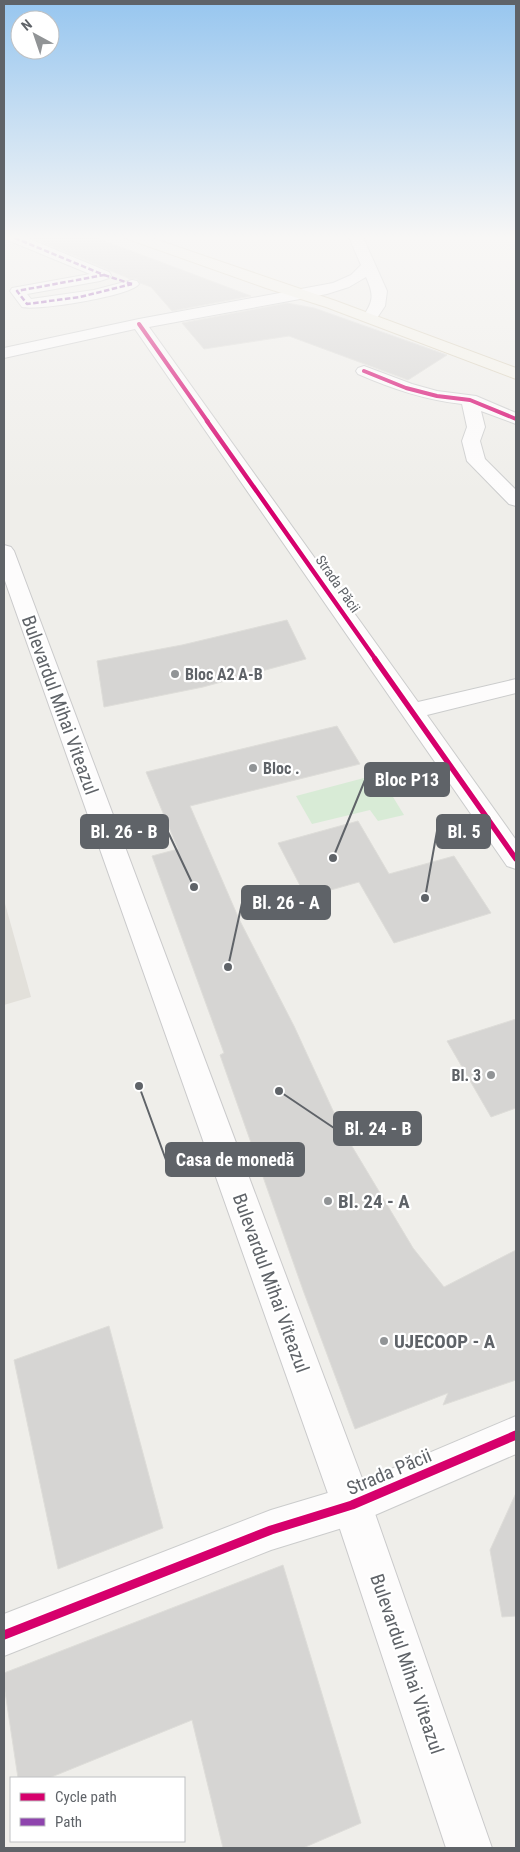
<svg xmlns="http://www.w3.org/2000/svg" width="520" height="1852" font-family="'Roboto Condensed',sans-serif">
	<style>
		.education { fill: #e2e0da }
		.green { fill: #d8ebd6 }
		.building { fill: #d6d5d3; stroke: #deddd9 }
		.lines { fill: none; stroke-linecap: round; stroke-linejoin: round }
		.minor-casing { stroke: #cbcccc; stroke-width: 2 }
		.secondary-casing { stroke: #cacacb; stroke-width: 2 }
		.primary-casing { stroke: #d7ceb8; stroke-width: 2 }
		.minor { fill: #fdfcfc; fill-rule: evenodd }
		.secondary { fill: #fdfcfc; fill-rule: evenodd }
		.primary { fill: #f4f2e9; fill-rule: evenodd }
		.quiet { stroke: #8e44ad; stroke-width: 2.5; stroke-dasharray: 5.5 2.5; stroke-linecap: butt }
		.cycleway-far3-casing { stroke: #fff; stroke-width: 5.5 }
		.cycleway-far2-casing { stroke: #fff; stroke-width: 7 }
		.cycleway-far1-casing { stroke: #fff; stroke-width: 9 }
		.cycleway-casing { stroke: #fff; stroke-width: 12 }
		.cycleway-far3 { stroke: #d6006c; stroke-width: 4 }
		.cycleway-far2 { stroke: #d6006c; stroke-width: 4.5 }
		.cycleway-far1 { stroke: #d6006c; stroke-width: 5.5 }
		.cycleway { stroke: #d6006c; stroke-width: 9 }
		.poi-dot { fill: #919496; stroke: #fff; stroke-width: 2 }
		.labels { text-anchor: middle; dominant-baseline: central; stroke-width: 4.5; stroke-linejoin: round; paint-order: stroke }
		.far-street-label { font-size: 14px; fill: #5f6368; stroke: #fff }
		.poi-label { font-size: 16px; font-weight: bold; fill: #5f6368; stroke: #fff; text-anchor: start }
		.near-street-label { font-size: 19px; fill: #5f6368; stroke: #fff }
		.near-poi-label { font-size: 19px; font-weight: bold; fill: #5f6368; stroke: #fff; text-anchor: start }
		.leader { fill: none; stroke: #5f6368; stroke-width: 2 }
		.callout-dot { fill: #5f6368; stroke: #fff; stroke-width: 2 }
		.callout { fill: #5f6368; stroke: #5f6368; stroke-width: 2 }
		.callout-label { font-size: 18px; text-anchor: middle; font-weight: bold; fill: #fff }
	</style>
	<rect width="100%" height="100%" fill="#efeeea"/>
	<path class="education" d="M4,900L31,997L4,1005Z"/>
	<path class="green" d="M379,774L404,815L378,821L370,810L312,824L296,796Z"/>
	<g class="building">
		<path d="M25,235H89L251,296L172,311L151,287L140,283L137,279H130L111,271Z"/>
		<path d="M287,303L314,308L447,355L408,380L289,336L204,349L182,323Z"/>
		<path d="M287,620L306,659L203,687L104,707L97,661L182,645Z"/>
		<path d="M337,726L360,764L190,806L239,919L294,1026L341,1128L413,1248L444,1287L516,1250V1380L443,1405L448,1393L355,1429L303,1290L220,1055L224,1053L152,856L178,849L146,772Z"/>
		<path d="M358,821L389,874L454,856L491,913L394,943L359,882L306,897L278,843Z"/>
		<path d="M516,1019V1108L491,1117L447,1041Z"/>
		<path d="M109,1326L163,1528L58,1569L14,1360Z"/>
		<path d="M516,1493V1616L502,1617L490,1550Z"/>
		<path d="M283,1565L361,1823L303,1848H223L192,1720L49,1778H18L4,1685V1673Z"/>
	</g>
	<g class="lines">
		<defs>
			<g id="minor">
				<path d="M4,235H20L109,272L111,275L109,278L100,281L27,294L31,299L94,290L132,280L137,281L139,284C131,296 37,311 22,307L10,291L12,288L90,274L5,239Z"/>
				<path d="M348,235H362L387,291L385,306L375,321H365L362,318C374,301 374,295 366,277L349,287L327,294L149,327L418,702L516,679V693L427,715L516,840V869L507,866L135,329L4,358V348L139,319L333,283L351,275L361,265Z"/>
				<path d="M364,366L412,384L437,391L476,396L516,413V424L481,411L485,427L480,441L485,459L516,490V506L509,504L467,461L462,441L467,427L462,404C425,400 393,389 358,374L356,371L358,368Z"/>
				<path d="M516,1416V1454L352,1525L271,1550L4,1656V1614L271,1510L351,1486Z"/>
			</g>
			<path id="secondary" d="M4,545L11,547L14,551L372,1505L492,1848H446L332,1505L4,578Z"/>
			<path id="primary" d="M123,235H143L336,301L516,368V379L326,307L266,288L125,238Z"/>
		</defs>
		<use href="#minor" class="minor-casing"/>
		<use href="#secondary" class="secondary-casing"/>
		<use href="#primary" class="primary-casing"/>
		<use href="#minor" class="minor"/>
		<use href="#secondary" class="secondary"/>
		<use href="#primary" class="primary"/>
		<g class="quiet">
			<path d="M13,235L10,236L104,275L17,291L27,304L80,297L132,284"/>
			<path d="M104,275L132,284"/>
		</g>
		<defs>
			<g id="cycleway-far3">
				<path d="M139,324L208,422"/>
				<path d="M364,371L406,388L437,396L470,400L516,419"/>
			</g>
			<path id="cycleway-far2" d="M207,421L376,660"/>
			<path id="cycleway-far1" d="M375,659L516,859"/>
			<path id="cycleway" d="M4,1635L271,1530L352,1505L516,1435"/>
		</defs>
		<use href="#cycleway-far3" class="cycleway-far3-casing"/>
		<use href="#cycleway-far2" class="cycleway-far2-casing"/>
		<use href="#cycleway-far1" class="cycleway-far1-casing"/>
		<use href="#cycleway" class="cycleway-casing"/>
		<use href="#cycleway-far3" class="cycleway-far3"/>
		<use href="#cycleway-far2" class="cycleway-far2"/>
		<use href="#cycleway-far1" class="cycleway-far1"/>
		<use href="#cycleway" class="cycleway"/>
	</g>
	<linearGradient id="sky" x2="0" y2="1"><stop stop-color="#97c6ef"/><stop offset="0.48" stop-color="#f8f7f6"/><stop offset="1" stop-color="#f8f7f6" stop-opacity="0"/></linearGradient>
	<rect width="520" height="494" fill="url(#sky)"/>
	<g class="poi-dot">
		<circle cx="175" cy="674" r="5"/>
		<circle cx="253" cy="768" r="5"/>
		<circle cx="491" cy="1075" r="5"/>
		<circle cx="328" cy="1201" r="5"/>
		<circle cx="384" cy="1341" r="5"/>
	</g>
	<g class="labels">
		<g class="far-street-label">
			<text transform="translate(338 584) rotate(55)">Strada Păcii</text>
		</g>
		<g class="poi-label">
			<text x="185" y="674">Bloc A2 A-B</text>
			<text x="263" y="768">Bloc .</text>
			<text x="481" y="1075" text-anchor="end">Bl. 3</text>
		</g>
		<g class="near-street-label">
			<text transform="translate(60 705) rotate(70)">Bulevardul Mihai Viteazul</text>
			<text transform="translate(271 1283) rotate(70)">Bulevardul Mihai Viteazul</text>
			<text transform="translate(389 1472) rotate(-23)">Strada Păcii</text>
			<text transform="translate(407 1664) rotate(71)">Bulevardul Mihai Viteazul</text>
		</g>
		<g class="near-poi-label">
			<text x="338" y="1201">Bl. 24 - A</text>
			<text x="394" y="1341">UJECOOP - A</text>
		</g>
	</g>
	<path class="leader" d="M333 858L365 780M425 898L437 831M194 887L168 832M228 967L242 903M279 1091L334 1128M139 1086L166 1160"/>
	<g class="callout-dot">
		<circle cx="333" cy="858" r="5"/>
		<circle cx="425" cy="898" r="5"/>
		<circle cx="194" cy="887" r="5"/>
		<circle cx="228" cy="967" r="5"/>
		<circle cx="279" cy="1091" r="5"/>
		<circle cx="139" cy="1086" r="5"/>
	</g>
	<g class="callout">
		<rect x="365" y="763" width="84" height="33" rx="5"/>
		<rect x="437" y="815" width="53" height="33" rx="5"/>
		<rect x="81" y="815" width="87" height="33" rx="5"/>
		<rect x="242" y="886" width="88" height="33" rx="5"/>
		<rect x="334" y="1112" width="87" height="33" rx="5"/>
		<rect x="166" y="1143" width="138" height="33" rx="5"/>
	</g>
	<g class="callout-label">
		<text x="407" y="786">Bloc P13</text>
		<text x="464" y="838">Bl. 5</text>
		<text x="124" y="838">Bl. 26 - B</text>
		<text x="286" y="909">Bl. 26 - A</text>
		<text x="378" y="1135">Bl. 24 - B</text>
		<text x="235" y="1166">Casa de monedă</text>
	</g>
	<rect width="520" height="1852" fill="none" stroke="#5f6368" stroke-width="10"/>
	<rect x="10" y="1777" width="175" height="65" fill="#ffffff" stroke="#bfc1c3"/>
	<rect x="20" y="1793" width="25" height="8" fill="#d6006c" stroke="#bfc1c3"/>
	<text x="55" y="1802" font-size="15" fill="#5f6368">Cycle path</text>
	<rect x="20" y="1818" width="25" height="8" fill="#8e44ad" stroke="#bfc1c3"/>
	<text x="55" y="1827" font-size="15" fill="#5f6368">Path</text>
	<g transform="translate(35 35) rotate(320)"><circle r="24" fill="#ffffff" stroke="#bfc1c3"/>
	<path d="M0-4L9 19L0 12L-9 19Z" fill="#919496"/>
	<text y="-8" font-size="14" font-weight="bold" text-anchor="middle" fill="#5f6368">N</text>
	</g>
</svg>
